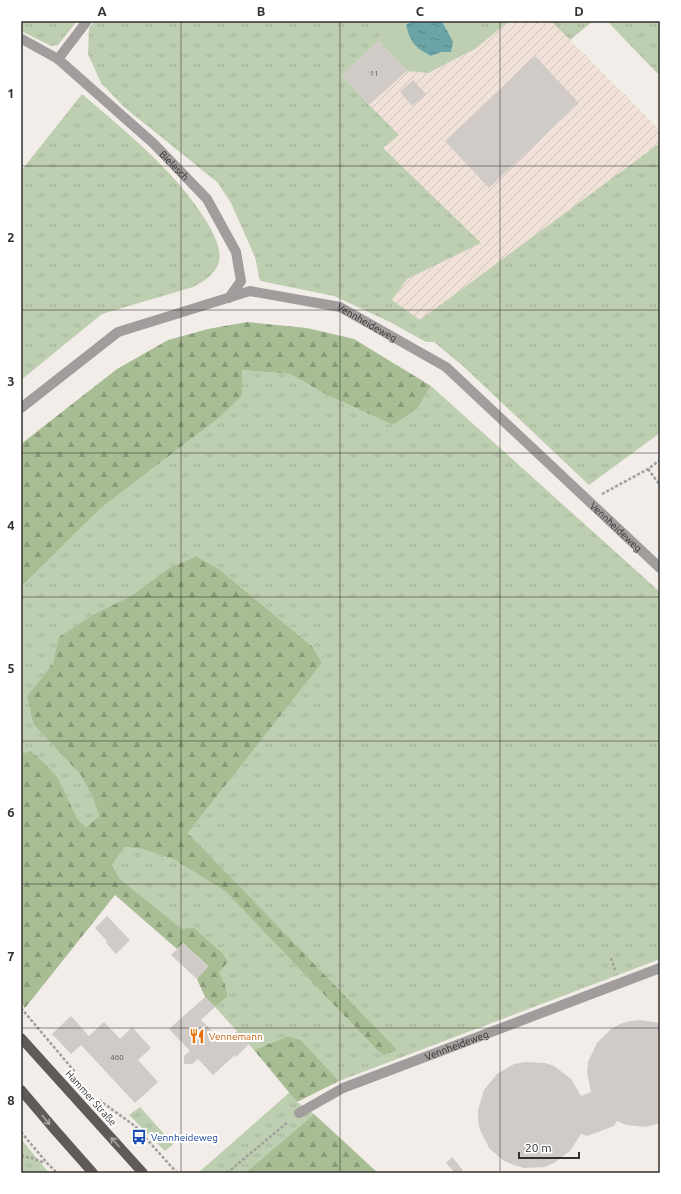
<svg xmlns="http://www.w3.org/2000/svg" width="681" height="1194" font-family="Ubuntu,sans-serif">
	<style>
		.industrial { fill: url(#industrial-furrows) }
		.grass { fill: url(#grass-tufts) }
		.forest { fill: url(#forest-firs) }
		.garden { fill: #beceb0 }
		.water { fill: url(#water-ripples) }
		.building { fill: #d1cbc7 }
		.lines { fill: none; stroke-linecap: round; stroke-linejoin: round }
		.path { stroke: #a29e9b; stroke-width: 2.5; stroke-dasharray: 3 2; stroke-linecap: butt }
		.street { stroke: #a09d9c; stroke-width: 10 }
		.primary { stroke: #605b59; stroke-width: 10 }
		.oneway { stroke: #a8a5a4 }
		.grid { fill: none; stroke: #33302f; stroke-width: 1; stroke-opacity: 0.55 }
		.labels { text-anchor: middle; dominant-baseline: central; stroke-width: 4; stroke-linejoin: round; paint-order: stroke }
		.number-label { font-size: 8px; fill: #5a5755 }
		.street-label { font-size: 10px; fill: #33302f; stroke: #fff }
		.food-label { font-size: 10px; fill: #c56008; stroke: #fff; text-anchor: start }
		.transit-label { font-size: 10px; fill: #164399; stroke: #fff; text-anchor: start }
		.neatline { fill: none; stroke: #33302f; stroke-width: 1.5 }
		.grid-label { font-size: 13px; text-anchor: middle; font-weight: bold; fill: #33302f }
	</style>
	<defs>
		<pattern id="industrial-furrows" width="10" height="10" patternUnits="userSpaceOnUse"><rect width="10" height="10" fill="#f0e2d9"/><path d="M-1 1l2-2M0 10L10 0M9 11l2-2" fill="none" stroke="#cec2bb"/></pattern>
		<pattern id="grass-tufts" width="24" height="20" patternUnits="userSpaceOnUse"><rect width="24" height="20" fill="#beceb0"/><path d="M3 7l-1-3M5 7V3M7 7l1-3M15 17l-1-3M17 17v-4M19 17l1-3" fill="none" stroke="#a4b198"/></pattern>
		<pattern id="forest-firs" width="22" height="20" patternUnits="userSpaceOnUse"><rect width="22" height="20" fill="#a8bd94"/><path d="M5 1l3.5 6h-7zM16 11l3.5 6h-7z" fill="#899a79"/></pattern>
		<pattern id="water-ripples" width="26" height="14" patternUnits="userSpaceOnUse"><rect width="26" height="14" fill="#6aa4a6"/><path d="M2 4q2-2 4 0t4 0M15 11q2-2 4 0t4 0" fill="none" stroke="#588688"/></pattern>
	</defs>
	<rect width="100%" height="100%" fill="#f3ede9"/>
	<path class="industrial" d="M509,21H551L660,130V143L420,321L392,300L407,279L480,242L382,148L369,105L407,71L428,73L475,49Z"/>
	<g class="grass">
		<path d="M21,21H77L58,45L51,46L21,31Z"/>
		<path d="M95,21H383L379,41L342,75L369,105L399,135L383,148L481,243L407,279L392,300L420,320L660,143V433L589,485L463,366L434,342H426L390,322L334,296L260,281L255,257L231,203L217,182L124,107L101,83L88,54L89,28Z"/>
		<path d="M461,21H509L492,35Z"/>
		<path d="M551,21H593L570,40Z"/>
		<path d="M607,21H660V76Z"/>
		<path d="M82,94C127,133 175,170 207,222C213,233 222,248 219,262C215,275 204,281 193,287L102,314L21,380V171Z"/>
		<path d="M242,370L290,374L327,395L393,425L417,409L431,386L660,592V959L339,1081L301,1040L288,1036L254,1050L215,1007L228,996L225,984L219,972L183,930L120,879L112,865L125,847L142,849L173,859L225,891L376,1049L396,1050L188,833L322,663L313,647L219,569L196,556L169,568L131,596L92,615L60,637L53,663L27,696L33,724L80,774L93,798L99,816L86,827L77,818L58,778L21,754V587L101,508L220,417Z"/>
		<path d="M290,1092L297,1102L314,1114L245,1173H198Z"/>
		<path d="M140,1107L173,1144L165,1151L129,1115Z"/>
		<path d="M21,1139L49,1173H21Z"/>
	</g>
	<g class="forest">
		<path d="M247,322L307,328L354,339L431,386L417,409L393,425L327,395L290,374L242,370V395L220,417L101,508L21,587V444L117,369L168,340L208,329Z"/>
		<path d="M196,556L219,569L313,647L322,663L188,833L397,1050L384,1055L376,1049L225,891L173,859L142,849L125,847L112,865L120,879L182,929L194,928L222,953L228,962L219,972L225,984L228,996L215,1007L205,997L197,979L208,966L183,943L177,949L115,895L25,1008L21,1003V754L31,751L45,764L58,778L77,818L86,827L99,816L93,798L80,774L33,724L27,696L53,663L59,637L92,615L131,596L169,568Z"/>
		<path d="M288,1036L301,1040L339,1081L297,1102L254,1050Z"/>
		<path d="M314,1114L378,1173H245Z"/>
	</g>
	<path class="garden" d="M383,21H412L406,25L431,56L442,52L446,28L442,21H461L492,35L475,49L428,73L407,71L379,41Z"/>
	<path class="water" d="M412,21H442L453,42L451,52H442L431,56C415,47 411,44 406,25Z"/>
	<g class="building">
		<path d="M379,41L407,71L369,105L342,75Z"/>
		<path d="M535,56L579,103L489,188L445,141Z"/>
		<path d="M413,80L426,94L412,106L400,92Z"/>
		<path d="M107,916L130,940L116,954L106,943L107,941L95,928Z"/>
		<path d="M183,943L208,967L197,979L171,955Z"/>
		<path d="M205,997L215,1007L201,1020L224,1043L237,1031L249,1044L236,1057L235,1055L213,1075L198,1059L192,1064H184V1056L190,1051L169,1029Z"/>
		<path d="M71,1016L89,1036L104,1022L120,1039L132,1027L151,1048L138,1060L158,1082L135,1103L81,1045L71,1054L52,1034Z"/>
		<path d="M640,1020L660,1023V1123L646,1127L626,1125L617,1121L614,1126L587,1136L581,1134L570,1151L554,1163L544,1167L524,1168L514,1165L504,1161L489,1148L480,1130L478,1120V1110L484,1090L497,1074L514,1064L525,1062L545,1063L554,1066L571,1079L581,1096L591,1092L587,1072L588,1062L597,1043L611,1029L620,1024L630,1021Z"/>
		<path d="M452,1157L463,1170L459,1173H455L446,1163Z"/>
	</g>
	<g class="lines">
		<g class="path">
			<path d="M648,469L660,485"/>
			<path d="M602,494L648,469L660,460"/>
			<path d="M611,958L615,970"/>
			<path d="M21,1008L75,1072"/>
			<path d="M99,1100L135,1126L177,1173"/>
			<path d="M21,1132L47,1163L57,1173"/>
			<path d="M21,1156L32,1158L45,1163"/>
			<path d="M227,1173L288,1122"/>
		</g>
		<g class="street">
			<path id="s1" d="M22,39L58,59L153,143L207,199L236,252L241,281L229,298"/>
			<path d="M58,59L87,21"/>
			<path id="s2" d="M21,408L118,332L250,291L340,307L446,367L660,568"/>
			<path id="s3" d="M299,1113L343,1088L660,968"/>
		</g>
		<g class="primary">
			<path d="M21,1038L143,1173"/>
			<path d="M21,1090L55,1130L93,1173"/>
		</g>
	</g>
	<defs><path id="oneway-shaft" d="M-6 0H5M1.5-3L5.5 0L1.5 3" fill="none" stroke-width="1.6" stroke-linecap="round" stroke-linejoin="round"/></defs>
	<g class="oneway">
		<use href="#oneway-shaft" transform="translate(46 1120) rotate(50)"/>
		<use href="#oneway-shaft" transform="translate(115 1142) rotate(-132)"/>
	</g>
	<path class="grid" d="M181,21V1173M340,21V1173M500,21V1173M21,166H660M21,310H660M21,453H660M21,597H660M21,741H660M21,884H660M21,1028H660"/>
	<defs>
		<symbol id="restaurant-bare" viewBox="-9 -9 18 18"><path d="M-5-6h1v4h1v-4h1v4h1v-4h1v5L-1.5 .5V6h-2V.5L-5-1ZM5-6V6H3V1.5H1.5Q1.5-4 5-6Z" fill="#e8710a" stroke="#fff" stroke-width="2.5" paint-order="stroke"/></symbol>
		<symbol id="bus-bare" viewBox="-9 -9 18 18"><path d="M-5-6H5V4H4V6H2V4H-2V6H-4V4H-5ZM-3.5-4V0h7V-4ZM-3.5 1.2v1.5H-2V1.2ZM2 1.2v1.5H3.5V1.2Z" fill="#1a4fb4" stroke="#fff" stroke-width="2.5" paint-order="stroke"/></symbol>
	</defs>
	<g fill-rule="evenodd">
		<use href="#restaurant-bare" x="186" y="1025" width="22" height="22"/>
		<use href="#bus-bare" x="128" y="1126" width="22" height="22"/>
	</g>
	<g class="labels">
		<g class="number-label">
			<text x="374" y="73">11</text>
			<text x="117" y="1057">460</text>
		</g>
		<g class="street-label">
			<text stroke="none"><textPath href="#s1" startOffset="199">Bielesch</textPath></text>
			<text stroke="none"><textPath href="#s2" startOffset="384">Vennheideweg</textPath></text>
			<text stroke="none"><textPath href="#s2" startOffset="708">Vennheideweg</textPath></text>
			<text stroke="none"><textPath href="#s3" startOffset="172">Vennheideweg</textPath></text>
			<text transform="translate(91 1098) rotate(48)">Hammer Straße</text>
		</g>
		<g class="food-label">
			<text x="209" y="1036">Vennemann</text>
		</g>
		<g class="transit-label">
			<text x="151" y="1137">Vennheideweg</text>
		</g>
	</g>
	<rect width="681" height="1194" fill="none" stroke="#ffffff" stroke-width="44"/>
	<path d="M519 1152v6h60v-6" fill="none" stroke="#33302f" stroke-width="2"/>
	<text x="525" y="1152" font-size="12" fill="#33302f" stroke="#ffffff" stroke-width="3" paint-order="stroke">20 m</text>
	<rect x="22" y="22" width="637" height="1150" class="neatline"/>
	<g class="grid-label">
		<text x="102" y="16">A</text>
		<text x="261" y="16">B</text>
		<text x="420" y="16">C</text>
		<text x="579" y="16">D</text>
		<text x="11" y="98">1</text>
		<text x="11" y="242">2</text>
		<text x="11" y="386">3</text>
		<text x="11" y="530">4</text>
		<text x="11" y="673">5</text>
		<text x="11" y="817">6</text>
		<text x="11" y="961">7</text>
		<text x="11" y="1105">8</text>
	</g>
</svg>
